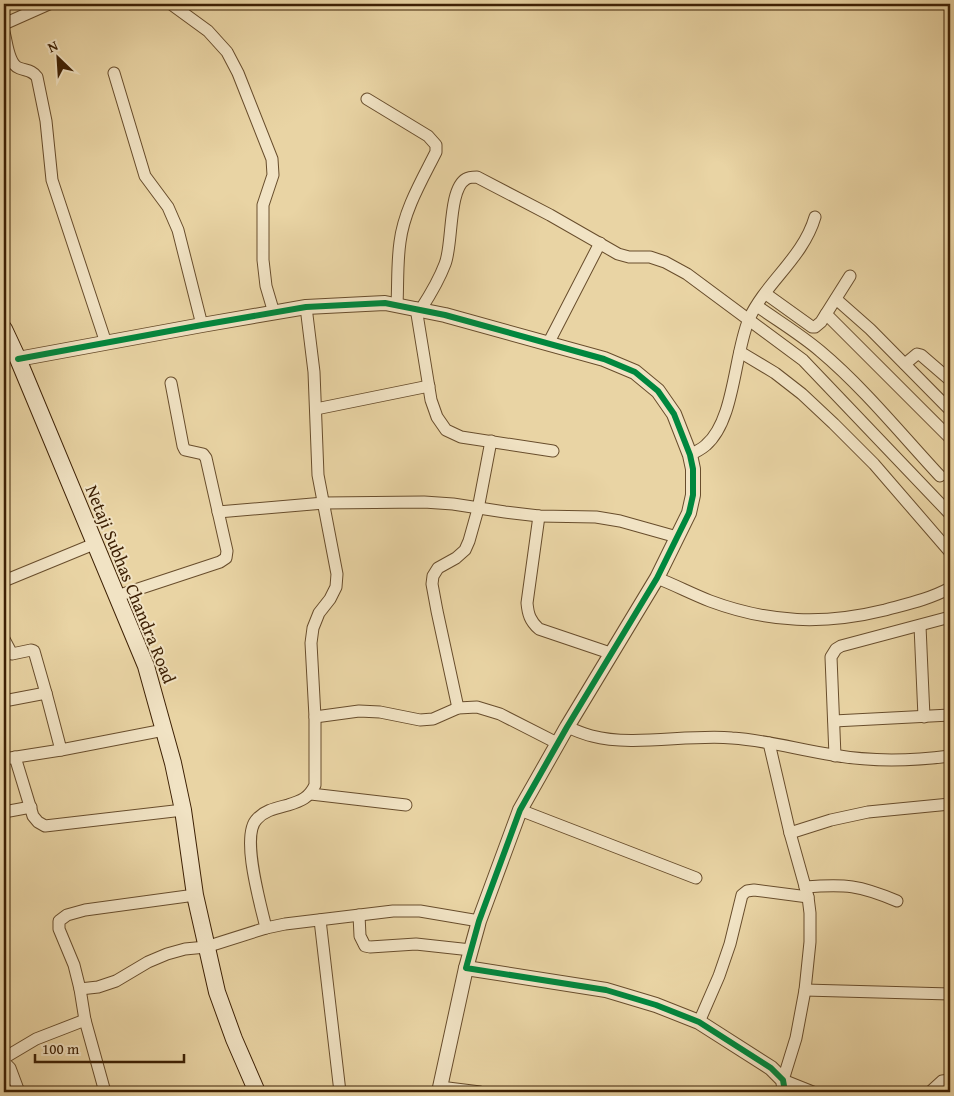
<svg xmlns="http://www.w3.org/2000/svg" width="954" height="1096" font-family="'Gentium Book Plus',serif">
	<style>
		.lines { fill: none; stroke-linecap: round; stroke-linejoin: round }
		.minor-casing { stroke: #684d2c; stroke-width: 13 }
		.tertiary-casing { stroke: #684d2c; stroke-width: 16 }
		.secondary-casing { stroke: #3d2004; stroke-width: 18 }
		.minor { stroke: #f1e3c4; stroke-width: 11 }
		.tertiary { stroke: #f1e3c4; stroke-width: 14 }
		.secondary { stroke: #f1e3c4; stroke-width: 16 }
		.cycleway-casing { stroke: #f1e3c4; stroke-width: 9 }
		.cycleway { stroke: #00873e; stroke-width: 6 }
		.labels { text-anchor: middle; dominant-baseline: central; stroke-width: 4; stroke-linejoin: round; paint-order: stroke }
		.street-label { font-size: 18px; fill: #3d2004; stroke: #f1e3c4 }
	</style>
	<rect width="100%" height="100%" fill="#e9d4a4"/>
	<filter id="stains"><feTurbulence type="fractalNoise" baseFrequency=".004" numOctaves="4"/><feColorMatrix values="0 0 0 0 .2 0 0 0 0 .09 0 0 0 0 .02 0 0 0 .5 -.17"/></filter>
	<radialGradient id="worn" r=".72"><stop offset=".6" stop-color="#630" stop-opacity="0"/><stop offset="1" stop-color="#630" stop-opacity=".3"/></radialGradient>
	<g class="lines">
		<defs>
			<g id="minor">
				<path d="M171,4L208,31L227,52L238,73L272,159L273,175L263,205V260L266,286L274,313"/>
				<path d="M4,24L49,4"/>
				<path d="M4,32C7,42 8,64 19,68C27,71 32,70 37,77L46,121L52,180L106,343"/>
				<path d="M114,73L145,176L168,207L178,230L202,325"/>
				<path d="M367,99L428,136L436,145V152C422,180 404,210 400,242C397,263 398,284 397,305"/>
				<path d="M766,294L812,327H815L821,322L850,276"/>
				<path d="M836,299L870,329L950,410"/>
				<path d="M757,306C778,321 800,334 820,351C864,388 901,434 940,476"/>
				<path d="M416,308L431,400L437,417L446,430L461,437L553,451"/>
				<path d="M421,309C430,295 439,280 445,264C453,245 448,189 466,179C469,177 473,177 477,177L550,215L618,254L629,257H650L665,262L687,274L803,360L950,514"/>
				<path d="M826,314L950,438"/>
				<path d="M549,342L600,243"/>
				<path d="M740,352L775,373L802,394L834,424L874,464L950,552"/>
				<path d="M905,364L917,354L921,355L950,380"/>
				<path d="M316,409L429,386"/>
				<path d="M690,455C695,452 702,449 706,445C735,420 734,354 749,319C766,282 803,258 815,217"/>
				<path d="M218,512L324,503L424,502L453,504L505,512L539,516L596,517L620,521L677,537"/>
				<path d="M539,516L527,603C528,614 530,621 539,629L610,653"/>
				<path d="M657,578C675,585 692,594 710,601C769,623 824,625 885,610C907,604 930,599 950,588"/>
				<path d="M4,581L94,544"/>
				<path d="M117,596L220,562L226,558L227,551L206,458L203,454L185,450L183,446L171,383"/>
				<path d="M920,626L924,717"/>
				<path d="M4,639L12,654L31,650L34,651L46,693"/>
				<path d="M4,701L46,693L61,750L164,730"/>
				<path d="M458,708L437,611L432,584L433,576L438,568L456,558L465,550L469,541L478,509L491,441"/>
				<path d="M315,717L359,711L380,712L420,720L433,719L458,708L477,707L500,714L557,743"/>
				<path d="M834,721L950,715"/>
				<path d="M567,727C575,730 583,734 592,736C633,747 688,734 732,738C766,740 799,750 833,755C872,762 911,761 950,756"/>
				<path d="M769,743L790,833L808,897L810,913V942L805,990L796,1038L783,1080L813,1092"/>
				<path d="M835,756L831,657L836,649L841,646L950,617"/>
				<path d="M15,757L33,816L38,822L45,826L183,810"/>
				<path d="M4,759L61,750"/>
				<path d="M311,794L406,805"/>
				<path d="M520,810L696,878"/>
				<path d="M4,812L31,807"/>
				<path d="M790,833L831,820L868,812L950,804"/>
				<path d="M805,887C846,884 859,885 897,901"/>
				<path d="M359,915L360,936L365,946L370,947L416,944L471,950"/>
				<path d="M320,920L340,1092"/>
				<path d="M266,928L285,924L393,911H420L479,921"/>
				<path d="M80,989L98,987L116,981L148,962L167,954L185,949L206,947L266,928C261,906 240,835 257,819C265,810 277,808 288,805C301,801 309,798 315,785V717L311,643L313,628L319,613L330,599L336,587L337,574L318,475L314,372L306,307"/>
				<path d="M805,990L950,994"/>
				<path d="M699,1022L719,976L730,944L742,895L747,891L754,890L808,897"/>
				<path d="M4,1058L36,1039L85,1020"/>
				<path d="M4,1062L10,1068L19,1092"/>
				<path d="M440,1087L480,1092"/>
				<path d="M105,1092L85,1020L80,989L74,965L59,929V921L67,915L85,910L195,895"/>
				<path d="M930,1092L942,1081L950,1080"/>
			</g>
			<g id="tertiary">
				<path d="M18,359L202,325L306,307L385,303L445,315L604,359L635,372L658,391L674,414L690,455L693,469V495L689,513L657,578L567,727L520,810L479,921L466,968L606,990L656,1005L699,1022L771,1068L783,1080L785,1092"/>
				<path d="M439,1092L466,968"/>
			</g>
			<path id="secondary" d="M4,329L18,359L146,666L173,763L183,810L195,895L217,992L234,1039L257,1092"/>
		</defs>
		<use href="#minor" class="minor-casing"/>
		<use href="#tertiary" class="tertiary-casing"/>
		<use href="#secondary" class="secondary-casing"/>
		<use href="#minor" class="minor"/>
		<use href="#tertiary" class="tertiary"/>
		<use href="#secondary" class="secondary"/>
		<defs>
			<path id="cycleway" d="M18,359L202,325L306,307L385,303L445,315L604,359L635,372L658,391L674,414L690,455L693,469V495L689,513L657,578L567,727L520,810L479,921L466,968L606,990L656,1005L699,1022L771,1068L783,1080L785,1092"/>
		</defs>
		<use href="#cycleway" class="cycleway-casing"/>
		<use href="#cycleway" class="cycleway"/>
	</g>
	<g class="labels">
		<g class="street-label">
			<text transform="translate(131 584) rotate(68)">Netaji Subhas Chandra Road</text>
		</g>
	</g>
	<rect width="954" height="1096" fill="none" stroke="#e9d4a4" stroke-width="20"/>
	<rect x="5" y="5" width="944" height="1086" fill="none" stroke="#3d2004" stroke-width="2.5"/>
	<rect x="10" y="10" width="934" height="1076" fill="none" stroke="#3d2004"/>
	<g transform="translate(58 58) rotate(335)" stroke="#f1e3c4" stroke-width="4" paint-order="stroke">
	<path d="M0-4L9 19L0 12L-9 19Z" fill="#3d2004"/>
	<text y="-8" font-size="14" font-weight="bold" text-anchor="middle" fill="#3d2004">N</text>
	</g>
	<path d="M35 1054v8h149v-8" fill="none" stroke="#3d2004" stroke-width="2.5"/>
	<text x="42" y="1054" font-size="15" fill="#3d2004" stroke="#f1e3c4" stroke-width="4" paint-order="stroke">100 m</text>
	<rect width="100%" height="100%" filter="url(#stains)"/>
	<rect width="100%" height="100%" fill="url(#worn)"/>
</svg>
